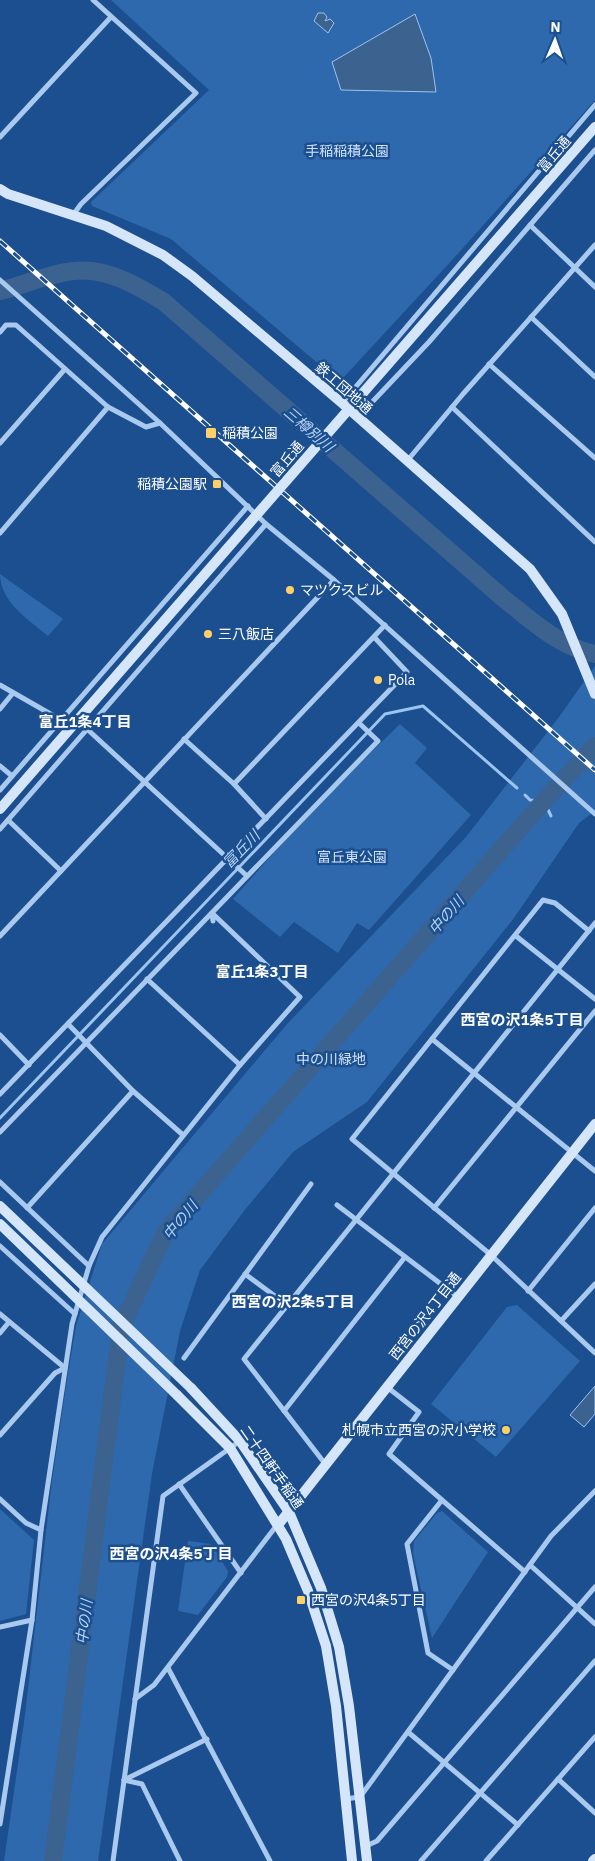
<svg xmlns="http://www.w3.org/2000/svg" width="595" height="1861" font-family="'IBM Plex Sans','Noto Sans JP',sans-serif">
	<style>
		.green { fill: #2e69ad }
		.water { fill: #3c6290; stroke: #9cc4f0 }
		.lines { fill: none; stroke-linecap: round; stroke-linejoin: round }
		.stream { stroke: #9cc4f0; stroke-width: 3 }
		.river { stroke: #3c6290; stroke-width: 18 }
		.street { stroke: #a9c9ee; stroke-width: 5 }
		.secondary { stroke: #d6e6fa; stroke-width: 10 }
		.rail-casing { stroke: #fff; stroke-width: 5 }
		.rail { stroke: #1b4f8f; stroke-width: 3; stroke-dasharray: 9; stroke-linecap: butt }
		.secondary-bridge { stroke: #d6e6fa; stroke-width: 10 }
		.poi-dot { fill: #ffd166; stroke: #1b4f8f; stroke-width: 2 }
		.labels { text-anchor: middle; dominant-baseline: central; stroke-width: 5; stroke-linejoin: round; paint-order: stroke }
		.park-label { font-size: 14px; fill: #cfe3fa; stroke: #1b4f8f }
		.street-label { font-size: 14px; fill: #fff; stroke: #1b4f8f }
		.poi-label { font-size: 14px; fill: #fff; stroke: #1b4f8f; text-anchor: start }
		.water-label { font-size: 15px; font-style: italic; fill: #b5d3f5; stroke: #1b4f8f }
		.neighbourhood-label { font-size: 15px; font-weight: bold; fill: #fff; stroke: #1b4f8f }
	</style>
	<rect width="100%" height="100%" fill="#1b4f8f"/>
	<g class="green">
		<path d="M111,0H595V100L454,258L343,378L334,377L171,239L92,206L91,202L209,90Z"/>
		<path d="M0,574L63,619L48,636C29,620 0,602 0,574Z"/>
		<path d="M595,666V811L579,823L514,918L367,1102L293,1152L244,1211L200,1270L180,1331L152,1474L98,1861H4L25,1715L52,1480L68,1373L76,1326L102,1244L287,1024L466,837L559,717Z"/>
		<path d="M400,724L427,748L415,763L471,815L369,930L357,923L338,953L294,922L280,937L233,899L307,815Z"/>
		<path d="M517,1305L580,1361L496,1457L431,1404L507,1307Z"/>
		<path d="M0,1509L34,1540L26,1614L0,1621Z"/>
		<path d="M442,1511L488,1552L432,1638L413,1554L414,1541L437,1513Z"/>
		<path d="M188,1541L211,1544L228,1571L227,1577L198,1615L178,1611Z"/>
	</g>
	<g class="water">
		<path d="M318,13H324L327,17L325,21L330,19L334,23L328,33L314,21Z"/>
		<path d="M415,14L431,58L436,92L341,90L332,62Z"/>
		<path d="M595,1386V1414L584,1427L570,1415Z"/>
	</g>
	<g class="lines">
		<g class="stream">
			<path d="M525,795L530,800L544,801L551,816"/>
			<path d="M0,1118L385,714L423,706L517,788"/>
		</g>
		<g class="river">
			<path d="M0,291C24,285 50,273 74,271C106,267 138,286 164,302L503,598C531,620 559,647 595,654"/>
			<path d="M53,1861L121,1328L137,1293L164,1236L171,1226L544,801L595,746"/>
		</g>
		<g class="street">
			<path d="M0,137L111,17"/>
			<path d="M73,215L81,204L196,93L93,0"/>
			<path d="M530,225L595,287"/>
			<path d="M0,280L160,423L266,524L334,580L595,814"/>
			<path d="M531,317L595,377"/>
			<path d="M0,332L6,325H16L108,407L146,427L160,423"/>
			<path d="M489,364L595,458"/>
			<path d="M342,403L595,105"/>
			<path d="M452,407L595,542"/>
			<path d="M358,417L429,342L595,150"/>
			<path d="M0,443L65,369"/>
			<path d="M407,461L463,394L595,245"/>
			<path d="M0,533L108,407"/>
			<path d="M0,685L61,720"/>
			<path d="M0,709L13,693"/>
			<path d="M87,729L247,876"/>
			<path d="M184,739L234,784L266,819"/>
			<path d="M0,766L12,776"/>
			<path d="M234,784L385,625"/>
			<path d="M0,790L248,506"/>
			<path d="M8,820L61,871"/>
			<path d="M0,829L266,524"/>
			<path d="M589,931L555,903L543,900L352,1139L491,1255L595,1353"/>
			<path d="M0,936L334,580"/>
			<path d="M516,936L595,999"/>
			<path d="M147,979L240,1065"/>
			<path d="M68,1024L133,1091L183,1135"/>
			<path d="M0,1035L29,1065"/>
			<path d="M432,1039L595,1171"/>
			<path d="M0,1094L407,672L374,637"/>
			<path d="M0,1132L378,741L359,723"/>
			<path d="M0,1182L89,1266"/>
			<path d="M337,1205L458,1297"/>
			<path d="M27,1208L133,1091"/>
			<path d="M434,1208L595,1011"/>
			<path d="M0,1246L75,1314"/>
			<path d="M245,1274L287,1305"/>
			<path d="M528,1291L595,1208"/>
			<path d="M0,1314L65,1368L55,1373L0,1435"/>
			<path d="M561,1321L595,1284"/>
			<path d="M0,1333L9,1322"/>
			<path d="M184,1358L311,1184"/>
			<path d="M387,1387L419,1412L389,1454L525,1572"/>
			<path d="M284,1411L405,1257"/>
			<path d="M326,1465L244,1359L595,923"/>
			<path d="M179,1484L241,1573"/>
			<path d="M0,1499L26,1523L41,1530"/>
			<path d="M442,1500L407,1544L428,1653L453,1670"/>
			<path d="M530,1565L595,1624"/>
			<path d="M0,1627L32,1620"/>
			<path d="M168,1668L270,1861"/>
			<path d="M135,1699L154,1685L277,1525"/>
			<path d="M408,1732L518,1825"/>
			<path d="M558,1779L595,1813"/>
			<path d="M124,1780L142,1784L180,1861"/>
			<path d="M124,1780L207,1739"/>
			<path d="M345,1799L360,1797L551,1536L595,1491"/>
			<path d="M0,1824L32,1620L41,1530L72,1324L89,1266L102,1237L240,1065L300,997L212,913L213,921"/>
			<path d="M366,1846L377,1841L595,1587"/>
			<path d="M113,1861L163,1496L240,1441"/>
			<path d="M421,1861L595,1661"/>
			<path d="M486,1861L595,1737"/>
		</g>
		<g class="secondary">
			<path d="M0,189L8,194L106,226L163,255L192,276L342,403L530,569L562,614L595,694"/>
			<path d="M191,1388L240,1441L289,1512L321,1588L339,1647L349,1706L367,1861"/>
			<path d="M177,1395L230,1448L286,1539L308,1591L326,1646L336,1706L352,1861"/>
			<path d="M278,1525L595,1124"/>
			<path d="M593,1861L595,1859"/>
		</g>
		<defs>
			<path id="rail" d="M0,241L595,770"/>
		</defs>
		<use href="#rail" class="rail-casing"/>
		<use href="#rail" class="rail"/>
		<g class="secondary-bridge">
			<path d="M0,809L595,127"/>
			<path d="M0,1206L191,1388"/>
			<path d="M0,1224L177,1395"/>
		</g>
	</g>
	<g class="poi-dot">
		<rect x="205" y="427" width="12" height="12" rx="2.5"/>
		<rect x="212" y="479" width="10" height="10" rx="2.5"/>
		<circle cx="290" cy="590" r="5"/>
		<circle cx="208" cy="634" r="5"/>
		<circle cx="378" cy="680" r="5"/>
		<circle cx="506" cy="1430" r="5"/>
		<rect x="296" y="1595" width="10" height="10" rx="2.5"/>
	</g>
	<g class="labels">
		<g class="park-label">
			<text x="347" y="151">手稲稲積公園</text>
			<text x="352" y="857">富丘東公園</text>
			<text x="331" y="1059">中の川緑地</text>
		</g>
		<g class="street-label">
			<text transform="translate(554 154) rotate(-49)">富丘通</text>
			<text transform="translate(344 388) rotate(41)">鉄工団地通</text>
			<text transform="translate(287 459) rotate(-49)">富丘通</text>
			<text transform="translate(425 1316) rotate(-52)">西宮の沢4丁目通</text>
			<text transform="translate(272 1467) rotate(55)">二十四軒手稲通</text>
		</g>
		<g class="poi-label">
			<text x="222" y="433">稲積公園</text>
			<text x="207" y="484" text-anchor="end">稲積公園駅</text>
			<text x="300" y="590">マツクスビル</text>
			<text x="218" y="634">三八飯店</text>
			<text x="388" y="680">Pola</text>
			<text x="496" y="1430" text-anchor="end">札幌市立西宮の沢小学校</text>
			<text x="311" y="1600">西宮の沢4条5丁目</text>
		</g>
		<g class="water-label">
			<text transform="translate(309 429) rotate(41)">三樽別川</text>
			<text transform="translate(241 849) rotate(-46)">富丘川</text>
			<text transform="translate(446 915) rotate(-49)">中の川</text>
			<text transform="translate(180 1220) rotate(-51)">中の川</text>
			<text transform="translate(84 1622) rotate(-83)">中の川</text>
		</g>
		<g class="neighbourhood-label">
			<text x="85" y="721">富丘1条4丁目</text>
			<text x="262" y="971">富丘1条3丁目</text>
			<text x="522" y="1019">西宮の沢1条5丁目</text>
			<text x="293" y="1301">西宮の沢2条5丁目</text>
			<text x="171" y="1553">西宮の沢4条5丁目</text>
		</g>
	</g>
	<g transform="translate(555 40) rotate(2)" stroke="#1b4f8f" stroke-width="4" paint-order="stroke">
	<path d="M0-4L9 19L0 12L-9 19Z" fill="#ffffff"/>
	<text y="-8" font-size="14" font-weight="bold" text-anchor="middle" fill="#ffffff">N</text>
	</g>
</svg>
